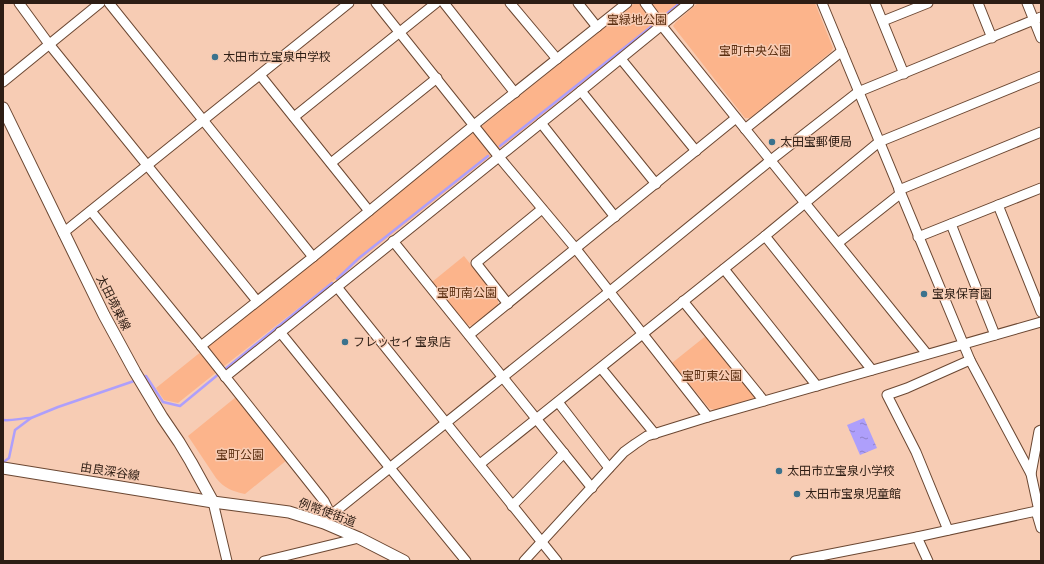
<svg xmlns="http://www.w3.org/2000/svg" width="1044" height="564" font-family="'Sofia Sans Condensed','Noto Sans JP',sans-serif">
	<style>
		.green { fill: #fcb48b }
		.water { fill: url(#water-ripples) }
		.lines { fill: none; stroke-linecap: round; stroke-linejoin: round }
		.stream { stroke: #ae9ffb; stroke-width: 2.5 }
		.minor-casing { stroke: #6b4732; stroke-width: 11 }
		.major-casing { stroke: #6b4732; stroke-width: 13 }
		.minor { stroke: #fff; stroke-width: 9 }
		.major { stroke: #fff; stroke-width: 11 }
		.poi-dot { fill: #3b728d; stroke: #f7ccb4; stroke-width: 1.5 }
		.labels { text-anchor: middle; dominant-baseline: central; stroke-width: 3; stroke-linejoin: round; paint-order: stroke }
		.park-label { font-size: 12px; fill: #5a2d0f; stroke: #f7ccb4 }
		.poi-label { font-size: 12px; fill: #2d1d14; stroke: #f7ccb4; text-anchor: start }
		.street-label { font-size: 12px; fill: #2d1d14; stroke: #f7ccb4 }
	</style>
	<defs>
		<pattern id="water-ripples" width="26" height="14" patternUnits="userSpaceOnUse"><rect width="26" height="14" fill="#ae9ffb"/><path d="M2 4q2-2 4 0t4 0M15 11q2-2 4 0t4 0" fill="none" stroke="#8e81ca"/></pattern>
	</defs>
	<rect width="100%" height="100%" fill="#f7ccb4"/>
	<g class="green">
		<path d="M635,3H683L333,281L223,367L178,403L164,400L156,388Z"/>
		<path d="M698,3H815L833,48L831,52L750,118H745L673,26L676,22Z"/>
		<path d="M464,256L498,299V306L473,326L467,325L432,282Z"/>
		<path d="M707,335L755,394L753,400L717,411L709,408L672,363Z"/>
		<path d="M236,397L287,460L245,494C232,491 225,489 216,478L188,436Z"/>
	</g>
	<path class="water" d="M864,418L877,448L860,455L847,425Z"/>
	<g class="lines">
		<g class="stream">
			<path d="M664,16L680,3"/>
			<path d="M500,146L652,26"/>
			<path d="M337,279L359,258L488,156"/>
			<path d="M224,370L332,283"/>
			<path d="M141,378L146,376L163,402L180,406L220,373"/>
			<path d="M3,420C13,421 21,418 31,418"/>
			<path d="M5,461L9,458L15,430L31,418L58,407L137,380"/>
		</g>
		<defs>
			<g id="minor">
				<path d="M19,3L49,44L257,301"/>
				<path d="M109,3L313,257"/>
				<path d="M376,3L499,157L576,249L708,417"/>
				<path d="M444,3L515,93"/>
				<path d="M510,3L557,59"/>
				<path d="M578,3L597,27"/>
				<path d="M645,3L662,26L927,354"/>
				<path d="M822,3L970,360L1031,474L1039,511"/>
				<path d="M875,3L904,74"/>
				<path d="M978,3L992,38"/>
				<path d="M1027,3L1041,38"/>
				<path d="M883,21L928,3"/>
				<path d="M621,59L696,151"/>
				<path d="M260,75L369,211"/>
				<path d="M3,82L100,3"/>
				<path d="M581,91L656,184"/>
				<path d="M294,117L436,3"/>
				<path d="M541,123L615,217"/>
				<path d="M745,129L842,51"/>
				<path d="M331,163L437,78"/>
				<path d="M899,190L1041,132"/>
				<path d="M998,205L1041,312"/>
				<path d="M91,211L201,346L324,501L331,515"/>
				<path d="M951,224L995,335"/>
				<path d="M63,233L349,3"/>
				<path d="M765,236L872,370"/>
				<path d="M918,237L1041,188"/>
				<path d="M393,241L592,488"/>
				<path d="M838,243L900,194"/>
				<path d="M724,269L817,386"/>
				<path d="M337,287L557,561"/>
				<path d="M683,301L764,401"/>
				<path d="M508,304L476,263L542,209"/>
				<path d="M280,332L390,468L466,561"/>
				<path d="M469,335L736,118"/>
				<path d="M201,346L313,257L474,125L627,3"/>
				<path d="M601,368L655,434"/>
				<path d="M225,377L581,91L689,3"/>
				<path d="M558,402L609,468"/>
				<path d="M480,464L765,236L879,142L1041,76"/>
				<path d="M1031,474L1039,431L1041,430"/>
				<path d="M213,502L227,561"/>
				<path d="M512,506L564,453"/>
				<path d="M1036,511L1041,528"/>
				<path d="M324,523L331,515L609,292L771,160L858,92L1041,17"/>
				<path d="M948,530L916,452L887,395L907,388L970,360"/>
				<path d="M917,537L928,561"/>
				<path d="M264,561L359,538"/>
				<path d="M524,561L624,452L635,444L647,436L708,417L1041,322"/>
				<path d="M795,561L917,537L1041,510"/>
			</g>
			<g id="major">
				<path d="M3,108L104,315L135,372L162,417L179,442L191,462L213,502"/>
				<path d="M3,468L213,502L289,512L324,523L359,538L404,561"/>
			</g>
		</defs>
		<use href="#minor" class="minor-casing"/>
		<use href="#major" class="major-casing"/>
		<use href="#minor" class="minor"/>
		<use href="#major" class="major"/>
	</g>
	<g class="poi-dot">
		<circle cx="215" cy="57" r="4"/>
		<circle cx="772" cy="142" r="4"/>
		<circle cx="924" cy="294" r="4"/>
		<circle cx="345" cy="342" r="4"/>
		<circle cx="779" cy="471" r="4"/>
		<circle cx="797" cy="494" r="4"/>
	</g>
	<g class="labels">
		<g class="park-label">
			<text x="637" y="20">宝緑地公園</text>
			<text x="755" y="51">宝町中央公園</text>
			<text x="467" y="293">宝町南公園</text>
			<text x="712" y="376">宝町東公園</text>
			<text x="240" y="455">宝町公園</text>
		</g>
		<g class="poi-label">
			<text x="223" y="57">太田市立宝泉中学校</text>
			<text x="780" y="142">太田宝郵便局</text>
			<text x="932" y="294">宝泉保育園</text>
			<text x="353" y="342">フレッセイ 宝泉店</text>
			<text x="787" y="471">太田市立宝泉小学校</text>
			<text x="805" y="494">太田市宝泉児童館</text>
		</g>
		<g class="street-label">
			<text transform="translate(113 303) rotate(63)">太田境東線</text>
			<text transform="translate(110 472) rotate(9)">由良深谷線</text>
			<text transform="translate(327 513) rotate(20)">例幣使街道</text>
		</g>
	</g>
	<rect width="1044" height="564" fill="none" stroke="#2d1d14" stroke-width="8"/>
</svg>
